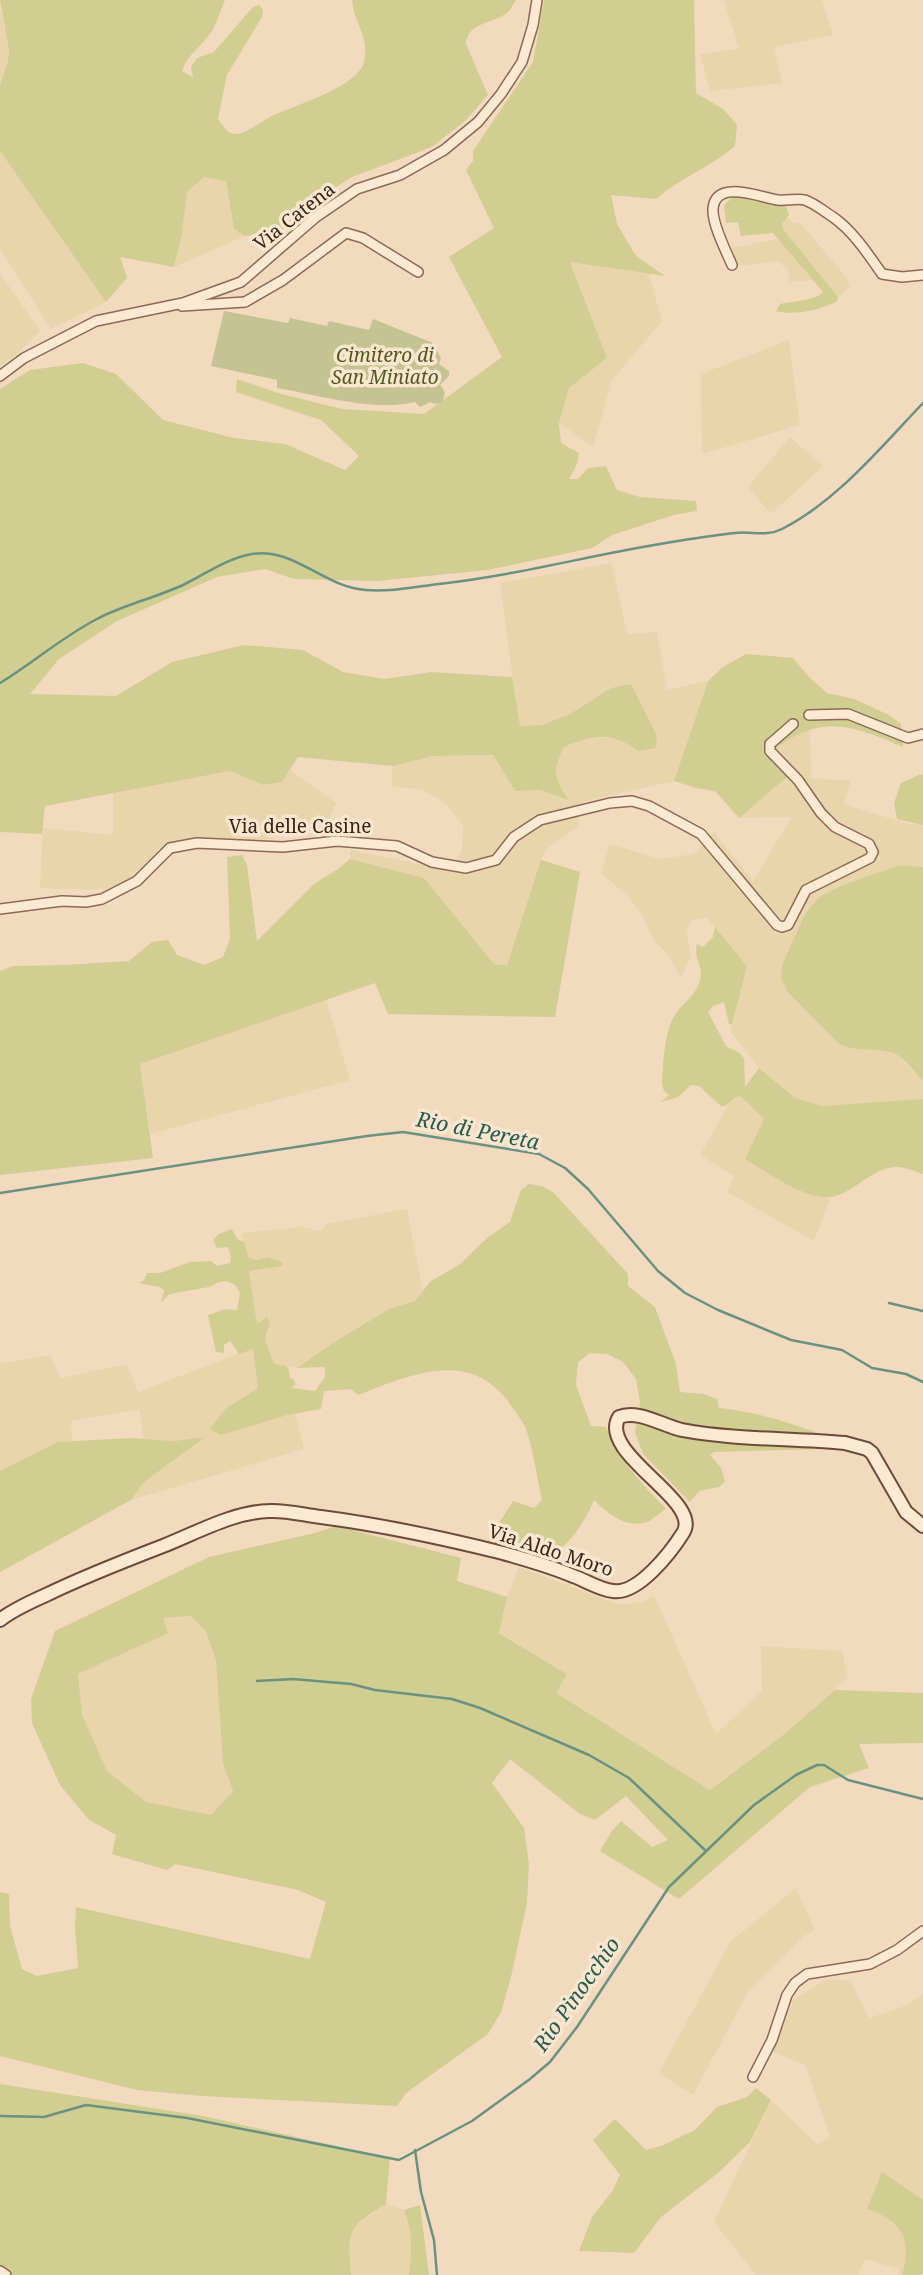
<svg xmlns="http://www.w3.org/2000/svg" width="923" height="2275" font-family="'Noto Serif',serif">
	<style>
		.farmland { fill: #e8d5ab }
		.green { fill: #d1ce92; fill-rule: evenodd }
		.cemetery { fill: #c4c392 }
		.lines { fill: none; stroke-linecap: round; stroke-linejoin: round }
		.stream { stroke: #699281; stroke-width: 2.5 }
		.street-casing { stroke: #8c6a55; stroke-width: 12 }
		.secondary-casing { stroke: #6d4b39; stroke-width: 16 }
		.street { stroke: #fce9d2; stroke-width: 9 }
		.secondary { stroke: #fce9d2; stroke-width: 12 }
		.labels { text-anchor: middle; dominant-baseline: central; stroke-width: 7; stroke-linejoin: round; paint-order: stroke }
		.street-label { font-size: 19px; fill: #3a251b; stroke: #f8e6cf }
		.park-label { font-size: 19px; font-style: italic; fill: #535820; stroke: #f8e6cf }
		.water-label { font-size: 21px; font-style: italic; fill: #295b50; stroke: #f8e6cf }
	</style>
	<rect width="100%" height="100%" fill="#f2dabe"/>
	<g class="farmland">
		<path d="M724,0H822L833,35L774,47L782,83L710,91L700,54L739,49Z"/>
		<path d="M0,7L9,51L8,61L0,85Z"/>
		<path d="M0,151L106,302L51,329L0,249Z"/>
		<path d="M204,177L226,180L234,229L245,236L174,267L182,233L187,192Z"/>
		<path d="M787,218L794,223H800L847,278L850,287L838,297L783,229L782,224Z"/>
		<path d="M778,239L812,280L790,282L788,270L778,261L737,266L732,248Z"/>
		<path d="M570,261L649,274L662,321L612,380L593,447L559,423L569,388L607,358Z"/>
		<path d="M0,273L40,331L13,358L0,366Z"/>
		<path d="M789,340L800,425L702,454L701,374Z"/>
		<path d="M790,437L823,466L771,514L748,487Z"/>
		<path d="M612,563L627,634L657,632L667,690L708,681L674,781L582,802L578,826L545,850L507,965L494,964L424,878L350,859V850L454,871L462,848L463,826L445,803L423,790L391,786L393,766L433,756L493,755L515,791L540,790L567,800L555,775V766L564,747L589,737L622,739L638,751L657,736L631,684L611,688L570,714L542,725L519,726L500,583Z"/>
		<path d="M810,730L811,779L851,780L844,804L908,824L923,825V867L900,865L819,897L805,914L782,965L889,1053L899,1056L923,1081V1099L917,1101L822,1106L795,1098L759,1068L730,1031L747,966L707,918L691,920L687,932L691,957L681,978L667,953L654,941L643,916L627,895L601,873L609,844L660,859L694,854L714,832L753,881L792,817L739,818L787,777L775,748L794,734Z"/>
		<path d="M290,770L336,803L326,828L260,840L193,839L169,842L156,851L144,868L129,880L110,890L40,888L43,828L113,835V793L230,771L263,785L282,782Z"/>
		<path d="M326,999L350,1080L150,1134L140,1064Z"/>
		<path d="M739,1096L764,1119L826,1198L831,1197L814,1241L727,1192L734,1176L700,1155L733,1097Z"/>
		<path d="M407,1209L423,1291L415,1301L389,1309L331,1344L297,1368L274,1364L265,1339L270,1328L257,1325L249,1270L266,1269L263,1258L257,1260L249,1258L241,1233L302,1227L318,1231L324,1229L326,1224Z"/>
		<path d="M253,1348L258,1388L225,1409L295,1413L304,1449L131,1500L143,1482L203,1438L174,1441L143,1439L140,1409L71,1421L72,1441L58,1442L0,1471V1364L50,1355L61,1378L127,1364L138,1392Z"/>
		<path d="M519,1567L617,1604L641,1603L654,1595L716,1734L762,1691L761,1646L842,1651L848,1678L783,1736L710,1790L555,1693L567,1674L499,1632L507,1597Z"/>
		<path d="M191,1616L206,1632L216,1661L223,1764L233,1791L211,1815L146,1802L107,1771L81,1715L78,1674L167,1633L163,1618Z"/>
		<path d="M796,1888L815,1930L804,1936L747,1994L693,2095L659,2073L730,1942Z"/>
		<path d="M826,1980H850L869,2018L908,2005L923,1994V2200L882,2172L868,2209L887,2216L902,2232L908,2249L902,2275H898L899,2269L865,2259L858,2275H756L714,2222L771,2100L818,2145L830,2137L805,2065L771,2051L794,1999Z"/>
		<path d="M386,2204L404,2210L409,2221L412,2254L409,2275H351L349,2240L353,2228Z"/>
	</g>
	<g class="green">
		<path d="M0,0H225C221,10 217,22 212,31C202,46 187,55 182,71L193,77L191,67L197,58L214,52L253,7L259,5L263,10L262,17L227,75L218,119L228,132C230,133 235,134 238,134C249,131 262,121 272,116C293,106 358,87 364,62C370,36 354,24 352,0H516C513,5 510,11 505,14C491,24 467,23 466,44L488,95L465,121L432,147L352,177L323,195L284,229L245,236L234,229L226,181L204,177L187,192L182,233L174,267L120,257L127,278L106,302L0,151V85L8,61L9,51Z"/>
		<path d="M544,0H694L696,93L723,109L737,125L735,146C711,167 680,178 656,199L611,195L617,224L636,256L665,276L570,262L607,358L569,388L559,423L561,443L579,453L577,464L569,479H578L588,468L606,466L617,490L640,497L696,501L697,511L674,515L612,535L592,548L488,570L377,581L294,579L265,569L217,577L117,621L59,659L30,694L116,696L172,662L244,645L303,650L343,672L384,679L432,672L512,677L520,726L542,725L570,714L611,688L631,684L657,736L656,748L638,751C612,731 592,735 564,747C551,773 555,776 568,800L540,790L515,791L493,755L433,756L393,766L298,757L282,782L263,785L230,771L45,806L42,834L0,832V389L30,370L83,363L116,374L163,420L234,438L285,444L345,470L359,456L321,420L236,392L237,379L278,393L342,409L424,414L502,357L449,257L494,228L466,170L473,161V151L533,62Z"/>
		<path d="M740,196L786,206L789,215L782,224L783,229L838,297L836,302C819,310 794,316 776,311L780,304C794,301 814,301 823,292L773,233L741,236L738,222L726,223L724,205L733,197Z"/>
		<path d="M746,654L793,658L810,678L827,693L854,699L889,715L901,724L903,747C853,726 823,713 776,748L787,777L739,818L715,791L696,788L674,781L708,681L723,667Z"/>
		<path d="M921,774L923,775V825L897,819L894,803L901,783Z"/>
		<path d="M242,855L247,865L257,941L314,884L338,869L350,859L424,878L494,964L507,965L541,860L580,872L555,1017L388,1014L375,983L140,1064L153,1158L0,1175V971L13,966L65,965L129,961L152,942L168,940L177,955L204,965L223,957L230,939L227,857Z"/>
		<path d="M900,865L923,867V1081C916,1074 908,1062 899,1056C881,1045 856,1054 838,1043L787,991L781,977L782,965L805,914L819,897L843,885Z"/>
		<path d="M715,927L747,966L732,1024H729L724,1002L713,1006L708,1012L726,1046L738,1052L744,1058L745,1087L759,1068L795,1098L822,1106L923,1099V1174C915,1171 905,1167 897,1167C869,1167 850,1200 823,1197C798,1195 767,1172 745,1159L764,1119L740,1096C731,1097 730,1105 722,1107L699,1086L691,1085L678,1097L661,1102L669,1095L664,1091L662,1084C663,1064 664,1039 672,1020C679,1005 696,997 700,980C704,966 693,959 697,944L703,947L713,937Z"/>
		<path d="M529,1184L542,1186L553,1192L628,1274V1286L655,1307L676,1364L680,1392L704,1394L717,1399L719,1408C752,1411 783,1421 815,1432L819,1449L714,1452L710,1455L721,1468L725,1481L719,1487L699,1491L690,1502L643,1454L635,1432L640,1403L636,1379L623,1362L607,1354L590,1353L578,1362L576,1385L591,1426L606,1427C622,1463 639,1481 666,1509C660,1512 653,1520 647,1522C626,1529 607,1513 594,1500C584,1523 570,1546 547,1557L488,1541L513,1501L534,1508L542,1500C537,1478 534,1454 527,1432C524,1422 516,1413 510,1404C470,1347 410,1375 358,1395L351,1389L324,1391L321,1409L287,1415L221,1435L210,1429L225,1409L258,1388L253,1349L239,1354L230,1341L224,1345V1353L216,1352L208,1315L226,1309L237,1310L240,1293L235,1285L227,1281L219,1282L209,1287L170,1294L161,1302L164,1290L159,1287L139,1283L144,1280L147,1273H160L190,1262L211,1261L217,1266L230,1263L231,1257L228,1247L217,1248L213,1240L219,1234L232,1229L237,1239L244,1242L249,1258L257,1260L268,1257L283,1263L282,1266L249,1271L257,1324L267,1317L270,1323L265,1339L274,1364L286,1366L289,1370L290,1378L294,1380L295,1385L291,1388L315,1391L325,1377V1367L297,1368L331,1344L389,1309L415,1301L431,1281L459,1265L487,1238L510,1222L521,1190Z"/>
		<path d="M205,1437L144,1482L131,1500L0,1572V1471L58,1442L132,1438L174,1441Z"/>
		<path d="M336,1526L461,1558L457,1581L507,1597L499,1633L567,1674L556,1693L710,1790L782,1736L835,1690L923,1693V1743L859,1744L869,1768L810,1787L679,1899L600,1851L612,1831L621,1821L652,1847L668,1840L626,1796L595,1820L580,1814L510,1759L492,1783L524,1828L529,1864L527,1903L511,1977L501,2012L488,2034L406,2093L397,2106L202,2096L137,2090L0,2056V1892L9,1894L10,1926L22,1969L37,1976L78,1968L75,1927L76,1907L310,1959L326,1902L298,1890L175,1864L167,1870L112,1854L116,1835L88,1819L60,1785L32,1723L31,1699L55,1631L209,1557L315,1533ZM191,1616L206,1632L216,1661L223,1764L233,1791L211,1815L146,1802L107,1771L82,1715L78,1674L168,1633L163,1618Z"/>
		<path d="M0,2084L203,2116L390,2158L386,2204C346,2229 348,2229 351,2275H0Z"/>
		<path d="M756,2088L771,2100L750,2142L718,2173L661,2217L634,2253L579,2251L592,2217L613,2190L620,2175L593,2140L615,2119L646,2150L661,2146L695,2130L717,2107L747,2097Z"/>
		<path d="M882,2172L923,2200V2273L921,2275H902C913,2239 902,2221 867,2209Z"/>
		<path d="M420,2205L429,2275H409C412,2253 413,2231 404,2210Z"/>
	</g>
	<path class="cemetery" d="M224,311L288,323L290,318L327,326L329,321L369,330L373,319L433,343L441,358L439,364L449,371V376L440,385C445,391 446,394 442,402L435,404L430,402L420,407L415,402C374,412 318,395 277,388V380L211,366Z"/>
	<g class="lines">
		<g class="stream">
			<path d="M0,683C33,663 62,637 97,619C125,604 156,598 185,584C207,573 228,558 252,554C294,547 325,588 366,590C390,592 415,587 439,584C520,575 598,553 678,541C697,538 716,535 735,533C752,531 766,537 782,529C837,501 881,447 923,403"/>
			<path d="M0,1193L367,1136L403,1132L539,1154L565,1168L588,1189L658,1271L685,1293L718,1310L791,1340L842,1350L872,1368L906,1374L923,1382"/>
			<path d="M889,1303L923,1311"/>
			<path d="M257,1681L293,1679L351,1684L375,1690L452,1699L480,1708L589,1755L629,1778L706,1851"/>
			<path d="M0,2116L44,2117L86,2105L187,2118L399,2160L472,2121L530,2079L550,2062L577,2027L669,1887L754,1805L796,1775L817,1765H824L848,1780L923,1799"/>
			<path d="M415,2150L421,2192L434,2240L437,2275"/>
		</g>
		<defs>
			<g id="street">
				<path d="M732,265C726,251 712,224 713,209C715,178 762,198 778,200C787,201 797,198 805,200C814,203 825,212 833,217C853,231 868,254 882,274L902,277L923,275"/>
				<path d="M182,306L245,302L283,280L346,233L363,238L418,272"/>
				<path d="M0,376L24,358L96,321L183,303L241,282L316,217L357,189L400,175L444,150L478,122L501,94L522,62L533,25L537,0"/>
				<path d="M809,715L848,714L908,738L923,734"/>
				<path d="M0,909L62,901L86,902L102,899L137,881L170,848L197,843L283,847L337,841L397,846L432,862L466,868L496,860L514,837L540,820L610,803L632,801L649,806L701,834L777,925L782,927L788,925L806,890L870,858L873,852L869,844L835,827L821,813L798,780L770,751V744L793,724"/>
				<path d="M753,2077L772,2040L787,1995L795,1983L807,1974L870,1964L897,1950L923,1931"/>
				<path d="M0,2271L6,2275"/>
			</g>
			<path id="secondary" d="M0,1620C14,1609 31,1602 46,1595C85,1576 124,1561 163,1546C196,1533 233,1512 269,1511C286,1510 304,1515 321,1517C382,1525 443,1538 503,1553C527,1560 550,1566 573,1576C585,1580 600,1590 613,1591C638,1595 671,1552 683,1533C704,1501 597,1454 619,1417C638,1409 663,1426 682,1430C735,1440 791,1438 845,1443L867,1449L872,1453L906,1512L923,1526"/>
		</defs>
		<use href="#street" class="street-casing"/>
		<use href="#secondary" class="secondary-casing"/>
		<use href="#street" class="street"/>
		<use href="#secondary" class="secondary"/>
	</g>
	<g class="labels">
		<g class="street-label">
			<text transform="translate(294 216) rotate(-38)">Via Catena</text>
			<text x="300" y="826">Via delle Casine</text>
			<text transform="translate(551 1550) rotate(18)">Via Aldo Moro</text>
		</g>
		<g class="park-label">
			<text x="385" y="355">Cimitero di<tspan x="385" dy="22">San Miniato</tspan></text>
		</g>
		<g class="water-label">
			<text transform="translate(478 1130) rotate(11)">Rio di Pereta</text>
			<text transform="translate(576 1994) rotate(-55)">Rio Pinocchio</text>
		</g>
	</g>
</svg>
